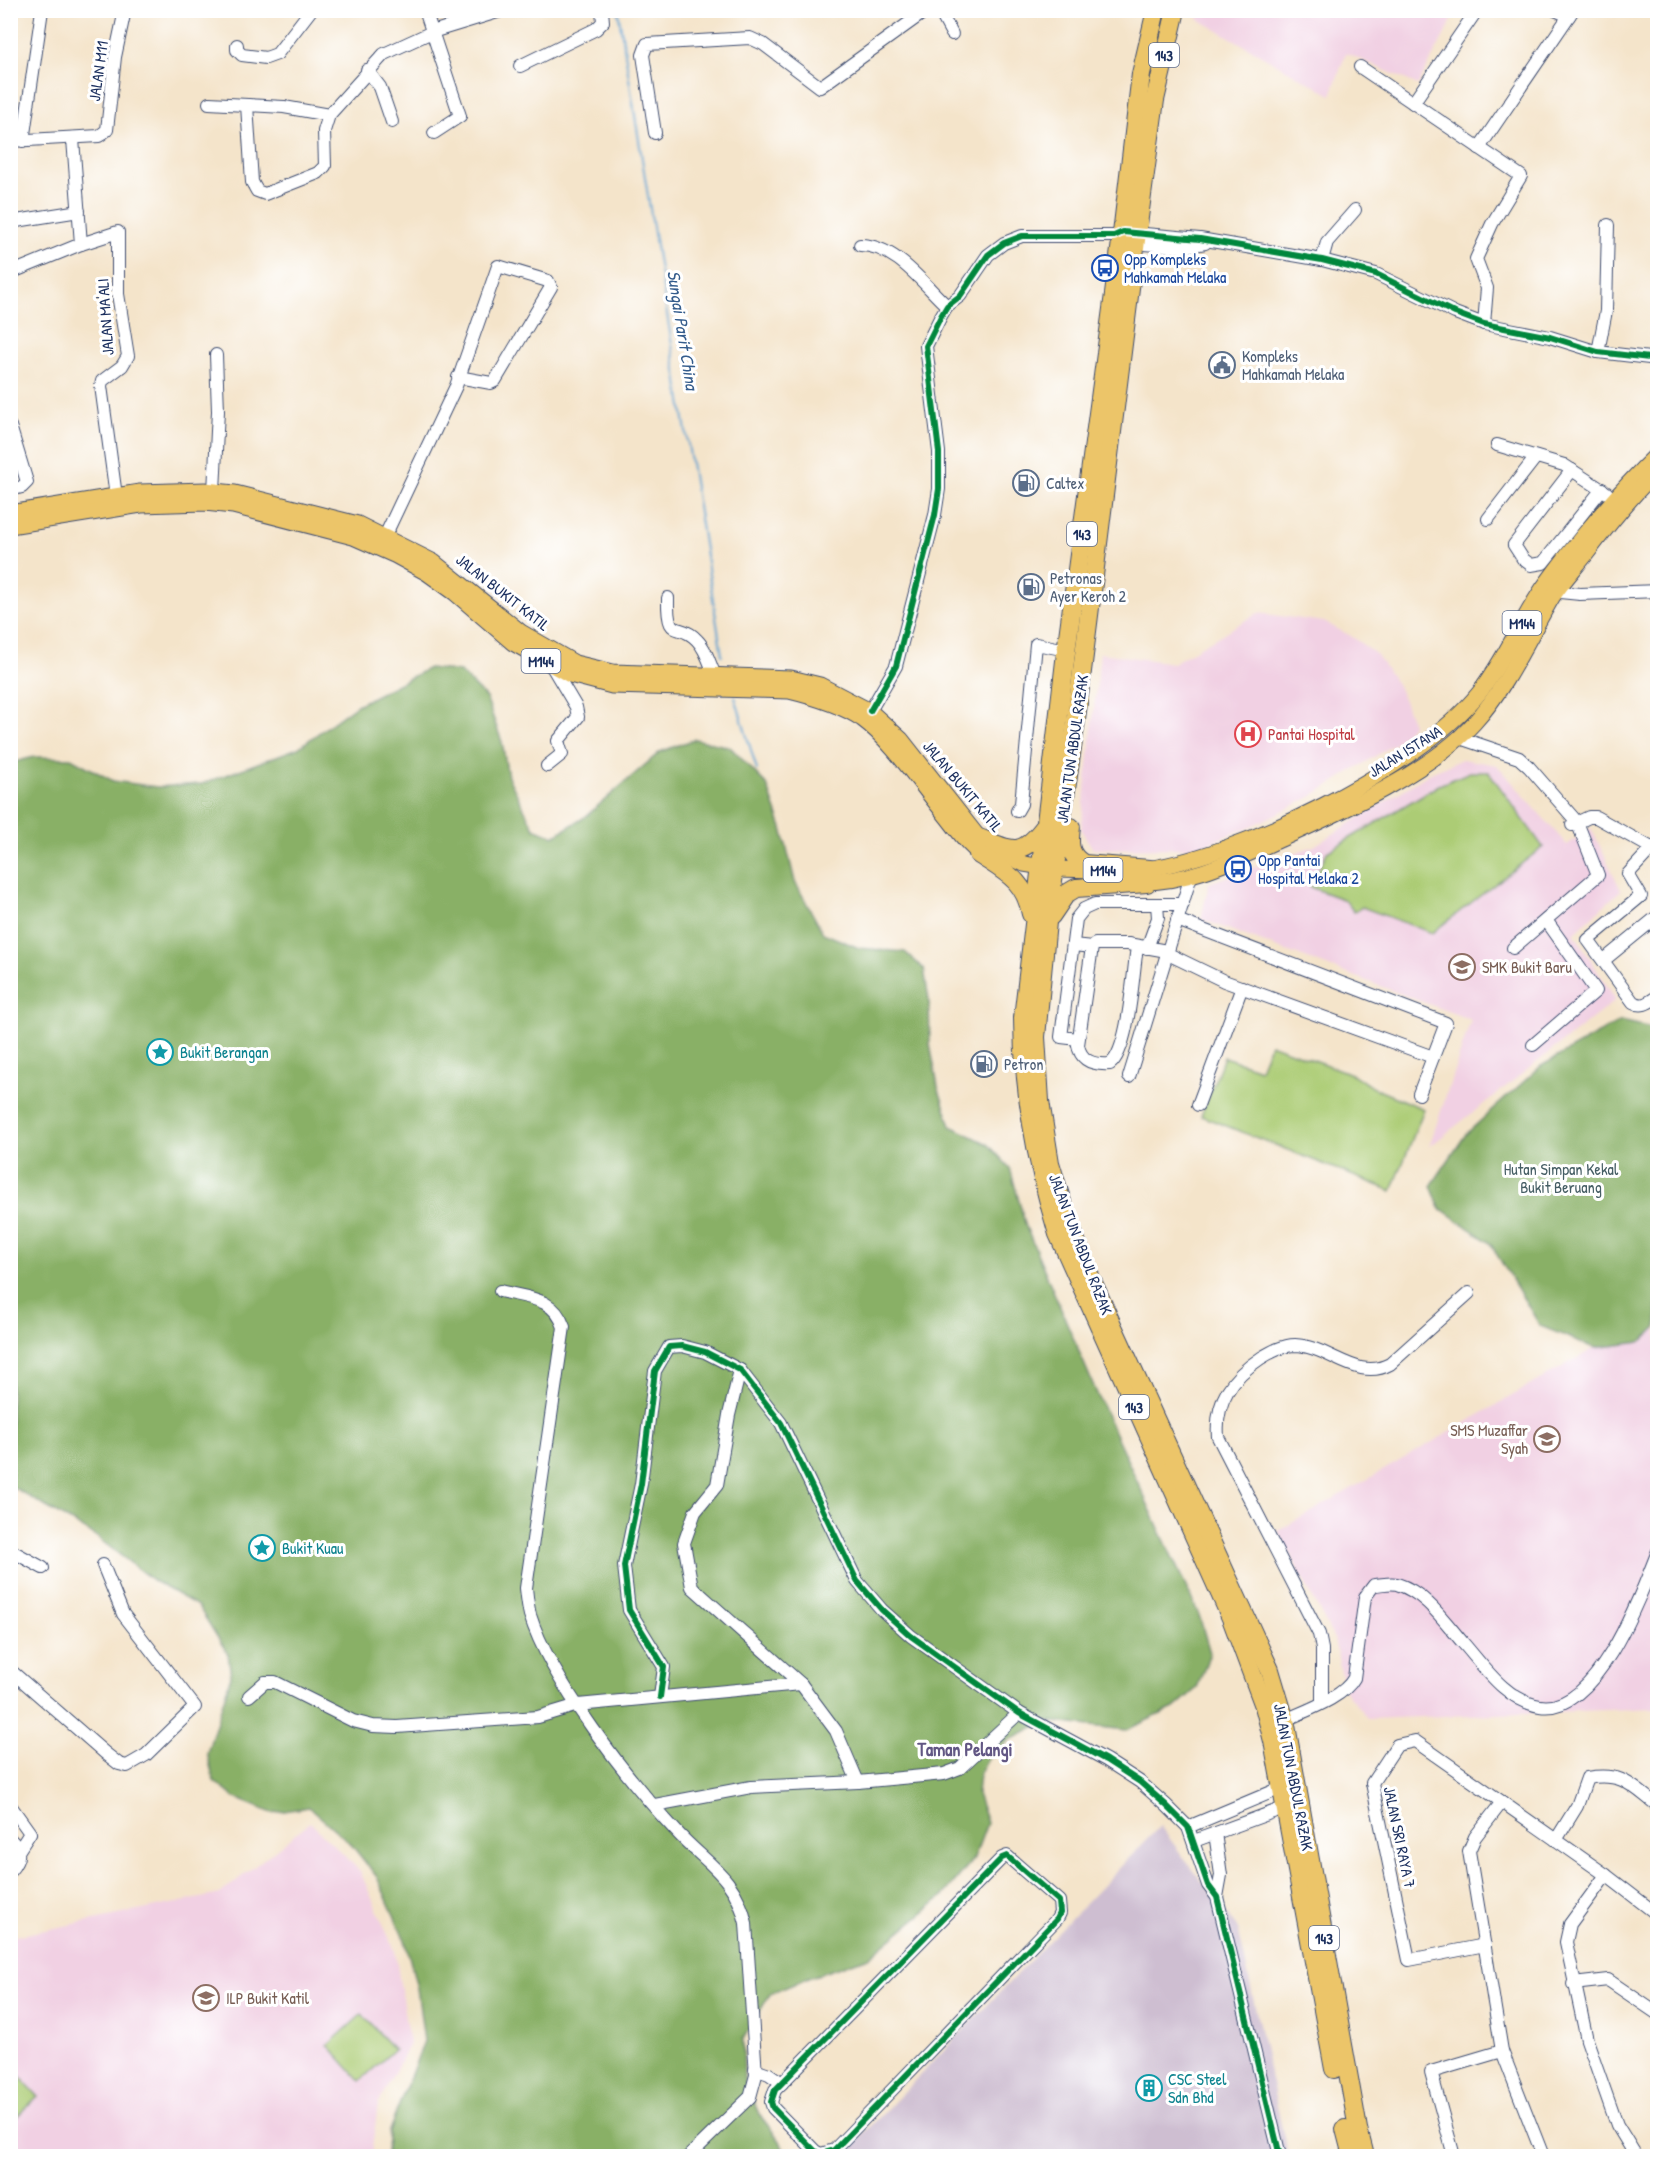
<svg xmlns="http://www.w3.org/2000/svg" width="1668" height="2167" font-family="'Patrick Hand',sans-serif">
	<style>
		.built { fill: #f1d0e3 }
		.industrial { fill: #cebed1 }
		.green { fill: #accc74; stroke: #647e69; stroke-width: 1.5 }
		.forest { fill: #89b066; stroke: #527062; stroke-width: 1.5 }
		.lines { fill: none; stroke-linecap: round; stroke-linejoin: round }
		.stream { stroke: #5aa0d0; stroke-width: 2 }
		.minor-casing { stroke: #3c4a6e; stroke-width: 14 }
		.major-casing { stroke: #3c4a6e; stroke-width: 17 }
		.highway-casing { stroke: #3c4a6e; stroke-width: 20 }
		.minor { stroke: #fff; stroke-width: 12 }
		.major { stroke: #ecc569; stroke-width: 15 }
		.highway { stroke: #ecc569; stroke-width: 18 }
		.cycleway-casing { stroke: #fff; stroke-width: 10 }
		.cycleway { stroke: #00873e; stroke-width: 6 }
		.labels { text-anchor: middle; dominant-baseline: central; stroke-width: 6; stroke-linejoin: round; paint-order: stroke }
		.shield { fill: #fff; stroke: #5f6d8e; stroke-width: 1.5 }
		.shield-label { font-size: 15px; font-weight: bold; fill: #1b2f5e }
		.street-label { font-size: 16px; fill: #1b2f5e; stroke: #fff }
		.transit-label { font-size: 16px; fill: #164399; stroke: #fff; text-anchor: start }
		.service-label { font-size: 16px; fill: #4e5e75; stroke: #fff; text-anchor: start }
		.health-label { font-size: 16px; fill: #be3a42; stroke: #fff; text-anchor: start }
		.education-label { font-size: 16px; fill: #785e54; stroke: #fff; text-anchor: start }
		.culture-label { font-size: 16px; fill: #0d838f; stroke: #fff; text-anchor: start }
		.park-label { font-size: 16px; fill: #465e65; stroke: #fff }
		.water-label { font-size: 18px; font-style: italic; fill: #345c8c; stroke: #fff }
		.neighbourhood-label { font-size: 18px; font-weight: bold; fill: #625784; stroke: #fff }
	</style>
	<rect width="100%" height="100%" fill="#fff"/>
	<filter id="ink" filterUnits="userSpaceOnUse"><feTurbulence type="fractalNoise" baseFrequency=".0167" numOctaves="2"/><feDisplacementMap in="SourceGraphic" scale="12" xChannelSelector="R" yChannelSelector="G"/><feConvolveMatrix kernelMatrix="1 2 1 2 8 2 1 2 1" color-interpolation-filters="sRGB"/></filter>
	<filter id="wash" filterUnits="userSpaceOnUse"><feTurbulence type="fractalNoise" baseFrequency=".008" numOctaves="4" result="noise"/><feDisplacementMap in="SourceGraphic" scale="24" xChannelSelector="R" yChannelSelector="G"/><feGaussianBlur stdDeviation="1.35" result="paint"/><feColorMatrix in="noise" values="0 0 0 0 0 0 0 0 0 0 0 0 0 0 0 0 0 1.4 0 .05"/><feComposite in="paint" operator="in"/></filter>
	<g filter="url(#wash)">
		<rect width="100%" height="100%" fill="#f4e4ca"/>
		<g class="built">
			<path d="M1201,10H1457V11L1418,85L1346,53L1331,95L1198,19Z"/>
			<path d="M1258,613L1324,622L1351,636L1377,655L1399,688L1413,724L1396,743L1311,797L1254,825L1196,848L1093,849L1081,830L1100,653L1173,663Z"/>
			<path d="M1462,759L1497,765L1567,845L1591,828L1621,890L1574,933L1616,1000L1429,1147L1471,1020L1201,919L1209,883L1314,846L1429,774Z"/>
			<path d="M1657,1327V1708L1368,1719L1345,1691L1334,1639L1278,1531L1595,1348L1641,1342Z"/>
			<path d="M310,1822L360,1871L395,1951L409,2044L378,2104L371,2156H11V1937L220,1894Z"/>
		</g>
		<path class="industrial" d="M1160,1826L1238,1929L1288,2156H842Z"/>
		<g class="green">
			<path d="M1470,772H1489L1543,847L1432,933L1362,907L1354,912L1345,900L1310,887L1327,852L1439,785Z"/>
			<path d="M1270,1044L1354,1075L1373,1088L1424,1109L1392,1191L1201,1116L1224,1057L1260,1069Z"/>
			<path d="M362,2014L394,2050L360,2081L328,2045Z"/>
			<path d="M11,2067L38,2096L11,2122Z"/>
		</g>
		<g class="forest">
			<path d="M429,668L460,672L486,698L502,742L508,777L534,828L554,836L585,817L660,752L695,739L730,747L767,785L782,828L795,882L823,933L859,948L905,952L924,969L929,1000L930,1044L938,1087L951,1126L988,1144L1010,1168L1026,1227L1101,1403L1199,1615L1210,1653L1197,1688L1174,1708L1126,1730L1046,1721L1011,1739L988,1759L979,1774L977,1794L987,1823L974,1858L943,1896L869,1957L808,1978L770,1994L743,2039L744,2079L759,2114L780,2141L786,2156H386L389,2131L424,2041L417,1988L405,1940L377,1877L350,1843L309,1807L272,1813L235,1798L214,1781L207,1753L231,1676L228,1654L198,1606L154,1581L94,1535L11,1486L10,763L34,757L71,758L113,781L157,787L202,784L298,748L357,705Z"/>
			<path d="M1621,1021L1657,1029V1327L1641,1342L1595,1348L1540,1326L1490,1243L1440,1208L1431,1186L1466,1134L1541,1066Z"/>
		</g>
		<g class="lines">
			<g class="stream">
				<path d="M618,10L722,655"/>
				<path d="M735,697L757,770"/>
			</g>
		</g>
	</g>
	<g filter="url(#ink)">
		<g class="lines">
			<defs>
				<g id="minor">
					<path d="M425,10L460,116L434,133"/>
					<path d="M939,10L952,34"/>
					<path d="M1555,10L1569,16"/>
					<path d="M237,45V50L242,55L266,58L277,54L311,10"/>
					<path d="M520,66L596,29L603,22L602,10"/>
					<path d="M1360,67L1521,176L1492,224L1476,259L1487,288L1484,324"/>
					<path d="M367,70L380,87L392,122"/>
					<path d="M209,103L284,107L329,115"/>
					<path d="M1413,103L1477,10"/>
					<path d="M247,105L252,182L257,191L265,194L318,173L325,166L324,131L329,115L384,54L432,32L504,10"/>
					<path d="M655,133L643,55L647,44L750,38L763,44L820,87L927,10"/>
					<path d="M73,139L81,244"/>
					<path d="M10,141L99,136L107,130L115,57L125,10"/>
					<path d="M23,141L42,10"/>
					<path d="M1479,148L1573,10"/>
					<path d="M10,222L79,211"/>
					<path d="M1130,243L1183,247L1205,243"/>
					<path d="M860,245C896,245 923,284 947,306"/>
					<path d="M1322,260L1327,242L1355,210"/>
					<path d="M10,273L81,244L118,232V294L128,356L122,366L102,381L101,386L116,496"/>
					<path d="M1598,352L1606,311L1608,225"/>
					<path d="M10,426L27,482L22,487L10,490"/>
					<path d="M1497,445L1564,465L1607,493"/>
					<path d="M1572,470L1514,545L1523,559L1531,565L1543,563L1602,489"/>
					<path d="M214,491L218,411L216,355"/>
					<path d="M1488,519L1536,457"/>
					<path d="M385,536L456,386L498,266L548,281L551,287L495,381L491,383L458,377"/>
					<path d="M1550,591L1580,594L1658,591"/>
					<path d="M668,598C667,643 679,620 697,640C706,649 710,664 715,676"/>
					<path d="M870,711L896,666L935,515L939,489V452L926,346L941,316L947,306L960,296L988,255L1004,243L1022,236H1114L1123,232L1200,239L1322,260L1376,274L1455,313L1484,324L1550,337L1598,352L1658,359"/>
					<path d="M1460,738L1519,758L1529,767L1577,822L1598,875L1513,948"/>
					<path d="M547,766L562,754L558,741L578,717L576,707L551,665"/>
					<path d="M1017,811L1021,804L1036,644L1067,650"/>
					<path d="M1572,825L1589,817H1596L1657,851"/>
					<path d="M1653,847L1628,874L1641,896L1588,940L1633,1002C1643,1008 1649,1002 1658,996"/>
					<path d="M1177,920L1446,1023L1419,1094"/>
					<path d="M1073,945L1092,947L1095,944H1128L1167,951"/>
					<path d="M1092,947L1078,1045C1081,1062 1094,1065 1110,1064C1129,1051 1133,972 1137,947"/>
					<path d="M1147,948L1158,918L1157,904"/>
					<path d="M1166,953L1224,981L1433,1057"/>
					<path d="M1604,960L1658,916"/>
					<path d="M1078,1039L1061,1037L1076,919L1084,909L1095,904H1183"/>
					<path d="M1533,1045L1596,991L1546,920"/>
					<path d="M1129,1077L1191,876"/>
					<path d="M1198,1105L1242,987"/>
					<path d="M500,1291C528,1298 554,1297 564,1327L526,1588C527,1597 528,1607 530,1615C550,1680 629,1781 676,1831C706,1864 735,1875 746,1923L756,2075L750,2097L689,2156"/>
					<path d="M740,1370L729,1415L717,1485L695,1512L684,1543L692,1587L801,1684L836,1731L858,1782"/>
					<path d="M10,1550L43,1568"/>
					<path d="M10,1670L105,1753L119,1764L127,1766L146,1755L195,1707L123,1614L103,1565"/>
					<path d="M249,1696L265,1682H275L353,1721L373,1726L397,1727L538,1717L578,1705L801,1684"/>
					<path d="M660,1697L664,1667L629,1610L624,1566L641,1484L655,1371L669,1347L682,1346L705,1352L740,1370L781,1423L857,1581L882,1610L911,1636L1019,1713L1106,1760L1140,1782L1166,1805L1188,1827L1208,1885L1217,1897L1280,2156"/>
					<path d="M1322,1702V1649L1319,1634L1218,1437C1215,1401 1232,1377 1261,1358C1271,1352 1283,1345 1295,1345C1329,1346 1357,1382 1390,1364L1469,1293"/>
					<path d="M1279,1723C1301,1712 1343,1699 1354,1678L1365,1597L1374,1585C1381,1585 1390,1582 1397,1584C1426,1593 1444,1621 1464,1644C1484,1667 1507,1701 1540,1706C1597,1715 1642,1592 1658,1551"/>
					<path d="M1502,1802L1475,1837L1469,1851L1502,2051L1543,2156"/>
					<path d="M10,1805L30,1833L19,1850"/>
					<path d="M655,1805L751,1787L858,1782L944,1774L960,1768L1019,1713"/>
					<path d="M1188,1827L1286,1786"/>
					<path d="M1215,1833L1221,1875L1217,1897"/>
					<path d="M10,1839C22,1850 20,1859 10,1871"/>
					<path d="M1556,1840L1577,1806L1587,1778C1623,1772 1631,1785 1658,1806"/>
					<path d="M1194,1841L1292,1805"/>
					<path d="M1007,1856L1059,1901L1060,1913L1057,1919L834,2150L821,2154L815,2151L773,2108L771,2102L775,2090L1002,1858Z"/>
					<path d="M1606,1875L1570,1924L1566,1942L1587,2040L1617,2125L1636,2156"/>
					<path d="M1485,1945L1409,1960L1372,1783L1397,1745L1415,1741L1606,1875L1658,1915"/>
					<path d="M1573,1984L1608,1980L1658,2014"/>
					<path d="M755,2069L769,2074L782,2083"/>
					<path d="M1454,2156L1431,2072L1502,2051"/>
				</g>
				<g id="major">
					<path d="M10,513L140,492L205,490L235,493L358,524L434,562L521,632L575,663L613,672L791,678L820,685L870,711L901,739L979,838L998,851L1024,864L1055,869L1097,870"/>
					<path d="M10,526L141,505L205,503L233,506L353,537L396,556L427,573L455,593L513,643L570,675L612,686L789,691C814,697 841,705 862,719C890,739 921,785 944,813C957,829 969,849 988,859"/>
					<path d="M1138,870C1234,860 1420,768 1479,693C1504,661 1520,622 1543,588C1574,544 1619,491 1658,453"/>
					<path d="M1137,882C1187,884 1234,860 1279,840C1339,813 1431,772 1474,723C1507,687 1528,638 1553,596C1563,581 1576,567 1587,553C1609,524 1632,495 1658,470"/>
				</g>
				<g id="highway">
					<path d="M1156,10L1141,74L1121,242L1067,644L1023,1018C1023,1093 1036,1162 1058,1234L1231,1618L1264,1706L1273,1741L1334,2069"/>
					<path d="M1176,10L1155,100L1137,232L1075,727L1047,922L1036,1037L1040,1101L1050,1163L1065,1212L1088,1272L1270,1670L1285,1720L1358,2129L1365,2156"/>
					<path d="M1071,827C1069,843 1068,855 1084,864L1150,869"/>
					<path d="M979,838C1013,851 1021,858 1045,826"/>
					<path d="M978,854C1005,872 1025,880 1031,914"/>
					<path d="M1051,916L1066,894L1076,888L1147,883"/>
					<path d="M1345,2129L1352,2156"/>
				</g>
			</defs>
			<use href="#minor" class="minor-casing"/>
			<use href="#major" class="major-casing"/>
			<use href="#highway" class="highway-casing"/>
			<use href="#minor" class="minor"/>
			<use href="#major" class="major"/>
			<use href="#highway" class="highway"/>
			<defs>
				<g id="cycleway">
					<path d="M870,711L896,666L935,515L939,489V452L926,346L941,316L947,306L960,296L988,255L1004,243L1022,236H1114L1123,232L1200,239L1322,260L1376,274L1455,313L1484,324L1550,337L1598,352L1658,359"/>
					<path d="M660,1697L664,1667L629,1610L624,1566L641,1484L655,1371L669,1347L682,1346L705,1352L740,1370L781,1423L857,1581L882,1610L911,1636L1019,1713L1106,1760L1140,1782L1166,1805L1188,1827L1208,1885L1217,1897L1280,2156"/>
					<path d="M1007,1856L1059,1901L1060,1913L1057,1919L834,2150L821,2154L815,2151L773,2108L771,2102L775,2090L1002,1858Z"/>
				</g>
			</defs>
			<use href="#cycleway" class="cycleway-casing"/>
			<use href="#cycleway" class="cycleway"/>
		</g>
	</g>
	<defs>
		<symbol id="bus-ring" viewBox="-11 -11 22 22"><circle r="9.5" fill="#fff" stroke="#1a4fb4" stroke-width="1.5"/><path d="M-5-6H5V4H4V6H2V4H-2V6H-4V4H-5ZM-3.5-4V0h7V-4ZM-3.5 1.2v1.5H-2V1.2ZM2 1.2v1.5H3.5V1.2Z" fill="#1a4fb4"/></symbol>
		<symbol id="civic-ring" viewBox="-11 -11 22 22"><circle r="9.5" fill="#fff" stroke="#5c6f8a" stroke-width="1.5"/><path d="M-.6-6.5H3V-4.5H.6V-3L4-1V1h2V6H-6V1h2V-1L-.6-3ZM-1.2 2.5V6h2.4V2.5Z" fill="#5c6f8a"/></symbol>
		<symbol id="fuel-ring" viewBox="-11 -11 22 22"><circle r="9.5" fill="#fff" stroke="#5c6f8a" stroke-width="1.5"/><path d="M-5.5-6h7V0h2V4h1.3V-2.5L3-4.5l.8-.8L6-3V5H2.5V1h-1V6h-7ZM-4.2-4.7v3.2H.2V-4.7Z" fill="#5c6f8a"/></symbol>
		<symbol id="hospital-ring" viewBox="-11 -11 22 22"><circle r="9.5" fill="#fff" stroke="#e0444e" stroke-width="1.5"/><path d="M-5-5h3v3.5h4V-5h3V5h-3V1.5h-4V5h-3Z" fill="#e0444e"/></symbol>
		<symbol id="school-ring" viewBox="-11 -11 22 22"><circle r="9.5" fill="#fff" stroke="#8d6e63" stroke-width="1.5"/><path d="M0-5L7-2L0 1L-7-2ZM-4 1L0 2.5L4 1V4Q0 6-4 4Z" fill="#8d6e63"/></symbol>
		<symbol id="sight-ring" viewBox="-11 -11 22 22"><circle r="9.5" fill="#fff" stroke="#0f9aa8" stroke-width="1.5"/><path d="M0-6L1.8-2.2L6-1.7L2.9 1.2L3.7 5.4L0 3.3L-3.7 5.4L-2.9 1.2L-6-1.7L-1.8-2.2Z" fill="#0f9aa8"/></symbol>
		<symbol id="university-ring" viewBox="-11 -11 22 22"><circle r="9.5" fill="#fff" stroke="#8d6e63" stroke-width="1.5"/><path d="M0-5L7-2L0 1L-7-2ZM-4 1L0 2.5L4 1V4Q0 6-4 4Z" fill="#8d6e63"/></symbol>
		<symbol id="building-ring" viewBox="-11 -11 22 22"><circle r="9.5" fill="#fff" stroke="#0f9aa8" stroke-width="1.5"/><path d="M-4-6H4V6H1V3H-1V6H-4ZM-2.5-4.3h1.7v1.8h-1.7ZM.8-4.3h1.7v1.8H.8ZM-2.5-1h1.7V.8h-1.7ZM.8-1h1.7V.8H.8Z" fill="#0f9aa8"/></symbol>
	</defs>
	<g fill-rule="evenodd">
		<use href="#bus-ring" x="1090" y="253" width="30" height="30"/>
		<use href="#civic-ring" x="1207" y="350" width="30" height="30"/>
		<use href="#fuel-ring" x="1011" y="468" width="30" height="30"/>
		<use href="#fuel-ring" x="1016" y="572" width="30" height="30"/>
		<use href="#hospital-ring" x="1233" y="719" width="30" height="30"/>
		<use href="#bus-ring" x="1223" y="854" width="30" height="30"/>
		<use href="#school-ring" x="1447" y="952" width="30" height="30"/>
		<use href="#sight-ring" x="145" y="1037" width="30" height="30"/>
		<use href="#fuel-ring" x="969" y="1049" width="30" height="30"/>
		<use href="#school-ring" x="1532" y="1424" width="30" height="30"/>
		<use href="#sight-ring" x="247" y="1533" width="30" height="30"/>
		<use href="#university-ring" x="191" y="1983" width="30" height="30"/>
		<use href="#building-ring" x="1134" y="2073" width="30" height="30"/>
	</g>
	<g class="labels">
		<g class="shield">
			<rect x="1149" y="43" width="30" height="24" rx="4.5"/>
			<rect x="1067" y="522" width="30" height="24" rx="4.5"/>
			<rect x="1502.5" y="611" width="39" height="24" rx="4.5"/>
			<rect x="521.5" y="649" width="39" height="24" rx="4.5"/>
			<rect x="1083.5" y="858" width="39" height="24" rx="4.5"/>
			<rect x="1119" y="1395" width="30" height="24" rx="4.5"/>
			<rect x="1309" y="1926" width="30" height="24" rx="4.5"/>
		</g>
		<g class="shield-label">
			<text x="1164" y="55">143</text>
			<text x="1082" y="534">143</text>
			<text x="1522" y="623">M144</text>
			<text x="541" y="661">M144</text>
			<text x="1103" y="870">M144</text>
			<text x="1134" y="1407">143</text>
			<text x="1324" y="1938">143</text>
		</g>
		<g class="street-label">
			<text transform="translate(98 71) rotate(-82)">JALAN M11</text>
			<text transform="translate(105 317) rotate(-94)">JALAN MA'ALI</text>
			<text transform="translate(503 592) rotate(38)">JALAN BUKIT KATIL</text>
			<text transform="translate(1072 749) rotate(-82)">JALAN TUN ABDUL RAZAK</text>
			<text transform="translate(1405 751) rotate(-32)">JALAN ISTANA</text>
			<text transform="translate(963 786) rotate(50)">JALAN BUKIT KATIL</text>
			<text transform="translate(1081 1244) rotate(69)">JALAN TUN ABDUL RAZAK</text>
			<text transform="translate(1294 1777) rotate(79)">JALAN TUN ABDUL RAZAK</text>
			<text transform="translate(1400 1837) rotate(78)">JALAN SRI RAYA 7</text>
		</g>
		<g class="transit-label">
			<text x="1124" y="259">Opp Kompleks<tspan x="1124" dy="18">Mahkamah Melaka</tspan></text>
			<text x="1258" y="860">Opp Pantai<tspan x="1258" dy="18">Hospital Melaka 2</tspan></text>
		</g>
		<g class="service-label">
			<text x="1242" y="356">Kompleks<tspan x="1242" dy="18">Mahkamah Melaka</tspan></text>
			<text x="1046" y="483">Caltex</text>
			<text x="1050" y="578">Petronas<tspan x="1050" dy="18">Ayer Keroh 2</tspan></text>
			<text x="1004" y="1064">Petron</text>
		</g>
		<g class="health-label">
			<text x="1268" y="734">Pantai Hospital</text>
		</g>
		<g class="education-label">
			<text x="1482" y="967">SMK Bukit Baru</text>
			<text x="1528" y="1430" text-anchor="end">SMS Muzaffar<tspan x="1528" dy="18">Syah</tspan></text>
			<text x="226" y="1998">ILP Bukit Katil</text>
		</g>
		<g class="culture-label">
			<text x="180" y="1052">Bukit Berangan</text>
			<text x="282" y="1548">Bukit Kuau</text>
			<text x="1168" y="2079">CSC Steel<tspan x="1168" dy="18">Sdn Bhd</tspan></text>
		</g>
		<g class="park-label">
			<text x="1561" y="1169">Hutan Simpan Kekal<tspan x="1561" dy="18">Bukit Beruang</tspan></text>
		</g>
		<g class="water-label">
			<text transform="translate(683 330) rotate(81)">Sungai Parit China</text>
		</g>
		<g class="neighbourhood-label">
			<text x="965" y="1749">Taman Pelangi</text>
		</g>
	</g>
	<rect width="1668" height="2167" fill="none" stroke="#fff" stroke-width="36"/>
</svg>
